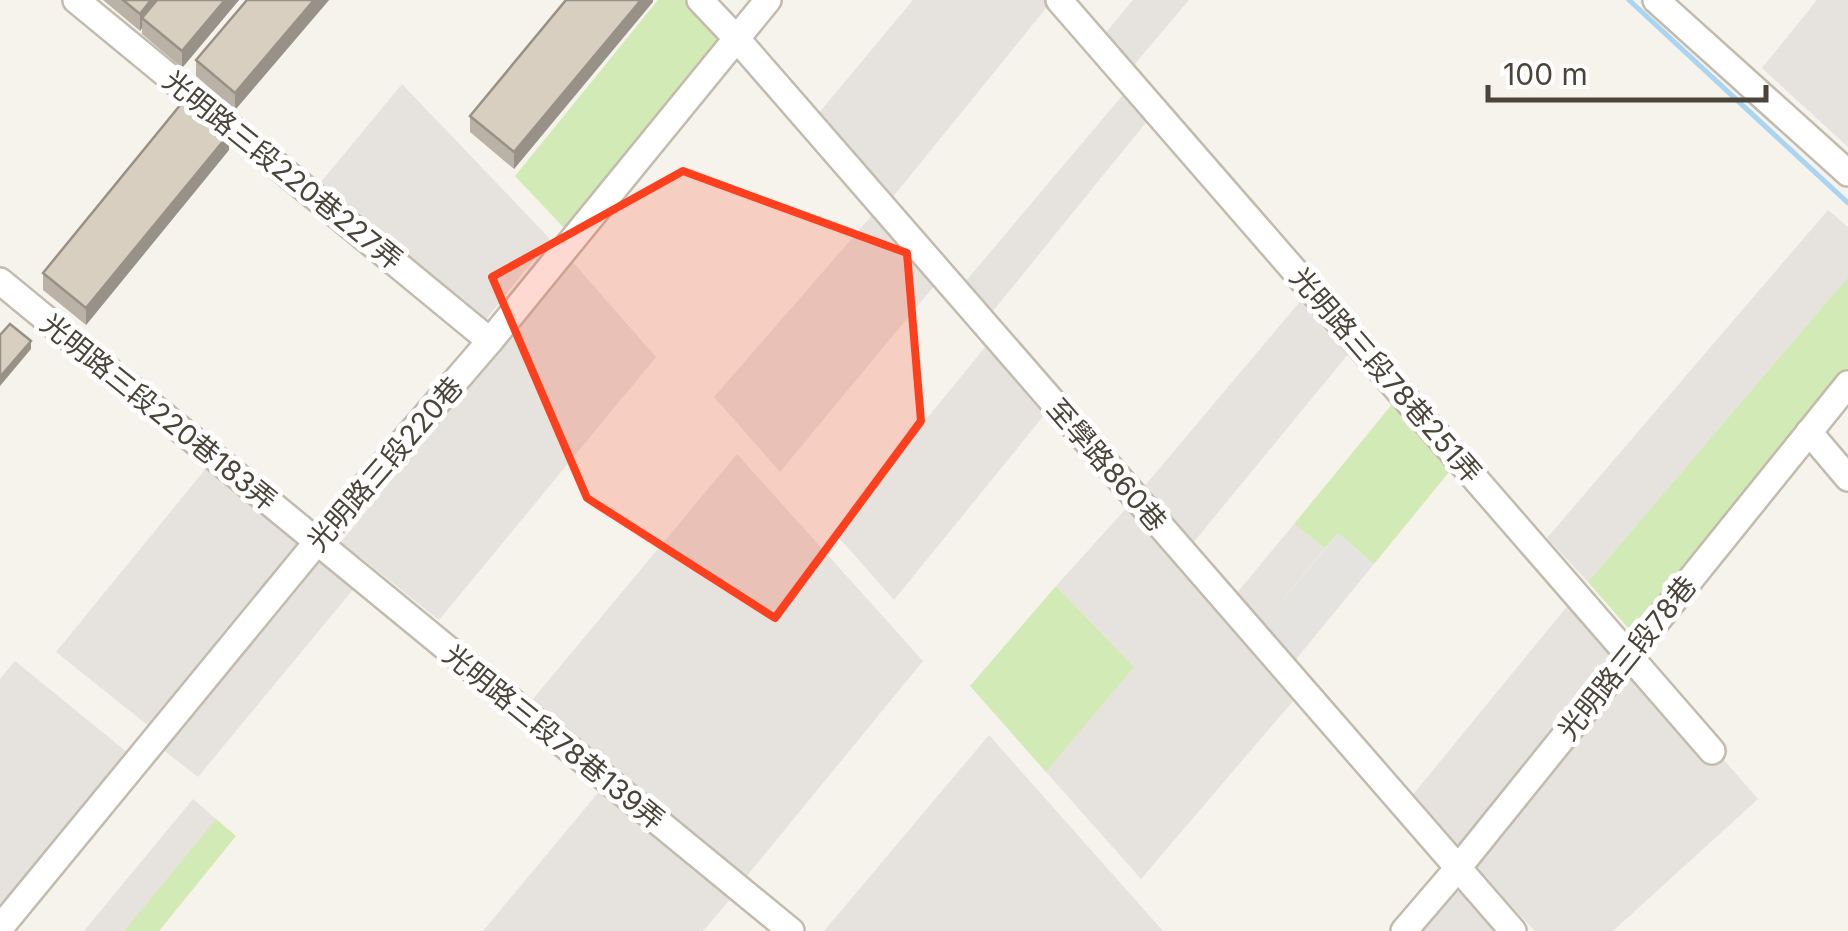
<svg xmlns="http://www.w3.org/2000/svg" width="1848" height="931" font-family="Inter,'Noto Sans TC',sans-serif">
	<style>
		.industrial { fill: #e6e2dd }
		.green { fill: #d2eab5 }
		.parking { fill: #e5e3e0 }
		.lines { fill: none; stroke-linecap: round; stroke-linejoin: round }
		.stream { stroke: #a9d4f2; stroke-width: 5 }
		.minor-casing { stroke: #c2bbae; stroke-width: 30 }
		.minor { stroke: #fff; stroke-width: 25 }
		.wall { fill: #bab2a6 }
		.shaded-wall { fill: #979187 }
		.building { fill: #d8cfc1; stroke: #979187; stroke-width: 2.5 }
		.marked { fill: #fc3f1d; fill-opacity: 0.2; stroke: #fc3f1d; stroke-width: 8; stroke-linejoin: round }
		.labels { text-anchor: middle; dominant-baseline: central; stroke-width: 10; stroke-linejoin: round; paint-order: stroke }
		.street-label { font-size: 28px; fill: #4b4439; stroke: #fff }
	</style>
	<rect width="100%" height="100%" fill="#f6f3ec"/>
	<g class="industrial">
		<path d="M913,0H1049L1051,2L892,198L819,113Z"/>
		<path d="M1133,0H1189L1133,66L1103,36Z"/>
		<path d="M1817,0H1848V147L1762,68Z"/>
		<path d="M402,84L550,239L484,322L321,182Z"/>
		<path d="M1127,90L1152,115L993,311L965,282Z"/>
		<path d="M1828,210L1848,227V277L1588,582L1547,538Z"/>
		<path d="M874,213L939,280L780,472L714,397Z"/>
		<path d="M571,260L656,357L439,620L341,542Z"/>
		<path d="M1308,292L1354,347L1193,543L1143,488Z"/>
		<path d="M991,340L1050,408L894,600L834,532Z"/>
		<path d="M737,454L923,661L746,877L533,699Z"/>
		<path d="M212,461L308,538L155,731L56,652Z"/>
		<path d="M1132,502L1299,694L1141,879L1046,772L1134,667L1056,586Z"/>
		<path d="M1294,524L1325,548L1260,628L1232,599Z"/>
		<path d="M325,554L360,581L198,777L162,749Z"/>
		<path d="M1574,598L1624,648L1459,849L1411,797Z"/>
		<path d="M1635,658L1758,799L1613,931H1535L1467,860Z"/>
		<path d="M15,661L133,757L0,917V679Z"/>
		<path d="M989,735L1163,931H824Z"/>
		<path d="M607,782L738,890L703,931H483Z"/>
		<path d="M193,799L216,819L124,931H84Z"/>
		<path d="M1471,889L1507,931H1418L1449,893Z"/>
	</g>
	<g class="green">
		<path d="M658,0H684L724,39L566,230L515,176Z"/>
		<path d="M1848,277V371L1635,636L1588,582Z"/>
		<path d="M1398,397L1458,461L1374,564L1338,533L1325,548L1294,524Z"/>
		<path d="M1056,586L1134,667L1046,772L970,686Z"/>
		<path d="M216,819L236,836L159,931H124Z"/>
	</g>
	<path class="parking" d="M1338,533L1374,564L1293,663L1260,628Z"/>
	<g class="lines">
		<path class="stream" d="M1629,0L1848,203"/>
		<defs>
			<g id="minor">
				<path d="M76,0L490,341"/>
				<path d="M700,0L737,39L1513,931"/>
				<path d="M1059,0L1712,751"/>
				<path d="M1656,0L1848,173"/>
				<path d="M0,281L791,931"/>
				<path d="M1809,432L1848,478"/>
				<path d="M0,928L317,542L490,341L768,0"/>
				<path d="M1404,931L1458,868L1848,384"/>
			</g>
		</defs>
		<use href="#minor" class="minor-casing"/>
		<use href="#minor" class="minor"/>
	</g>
	<g class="wall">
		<path d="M103,0H239L182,68L142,34V28L140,31Z"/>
		<path d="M247,0H329L235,110L196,76V60Z"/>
		<path d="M653,0L514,169L470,132V116Z"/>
		<path d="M229,150L86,325L43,290V273Z"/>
	</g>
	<g class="shaded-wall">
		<path d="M151,0H165L142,18V28L140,31V14Z"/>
		<path d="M225,0H239L182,68V51Z"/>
		<path d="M314,0H329L235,110V93Z"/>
		<path d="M641,0H653V2L514,169V152Z"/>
		<path d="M229,134V150L86,325V308Z"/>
		<path d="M31,341V349L0,386V377Z"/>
	</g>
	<g class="building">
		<path d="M123,0H151L140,14Z"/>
		<path d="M157,0H225L182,51L142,18Z"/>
		<path d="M247,0H314L235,93L196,60Z"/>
		<path d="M566,0H641L514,152L470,116Z"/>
		<path d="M186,98L229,134L86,308L43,273Z"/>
		<path d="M10,324L31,341L0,377V335Z"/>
	</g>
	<path class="marked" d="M683,171L907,253L921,421L775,618L587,498L492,277Z"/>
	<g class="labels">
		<g class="street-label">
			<text transform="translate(283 170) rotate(39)">光明路三段220巷227弄</text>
			<text transform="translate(1386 375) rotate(49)">光明路三段78巷251弄</text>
			<text transform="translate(159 412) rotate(39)">光明路三段220巷183弄</text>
			<text transform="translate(385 464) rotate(-49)">光明路三段220巷</text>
			<text transform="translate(1107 465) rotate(49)">至學路860巷</text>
			<text transform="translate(1627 658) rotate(-51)">光明路三段78巷</text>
			<text transform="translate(554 737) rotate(39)">光明路三段78巷139弄</text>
		</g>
	</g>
	<path d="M1488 85v15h278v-15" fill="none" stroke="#4b4439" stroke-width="5"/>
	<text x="1503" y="85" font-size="30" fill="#4b4439" stroke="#ffffff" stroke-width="8" paint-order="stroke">100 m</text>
</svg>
